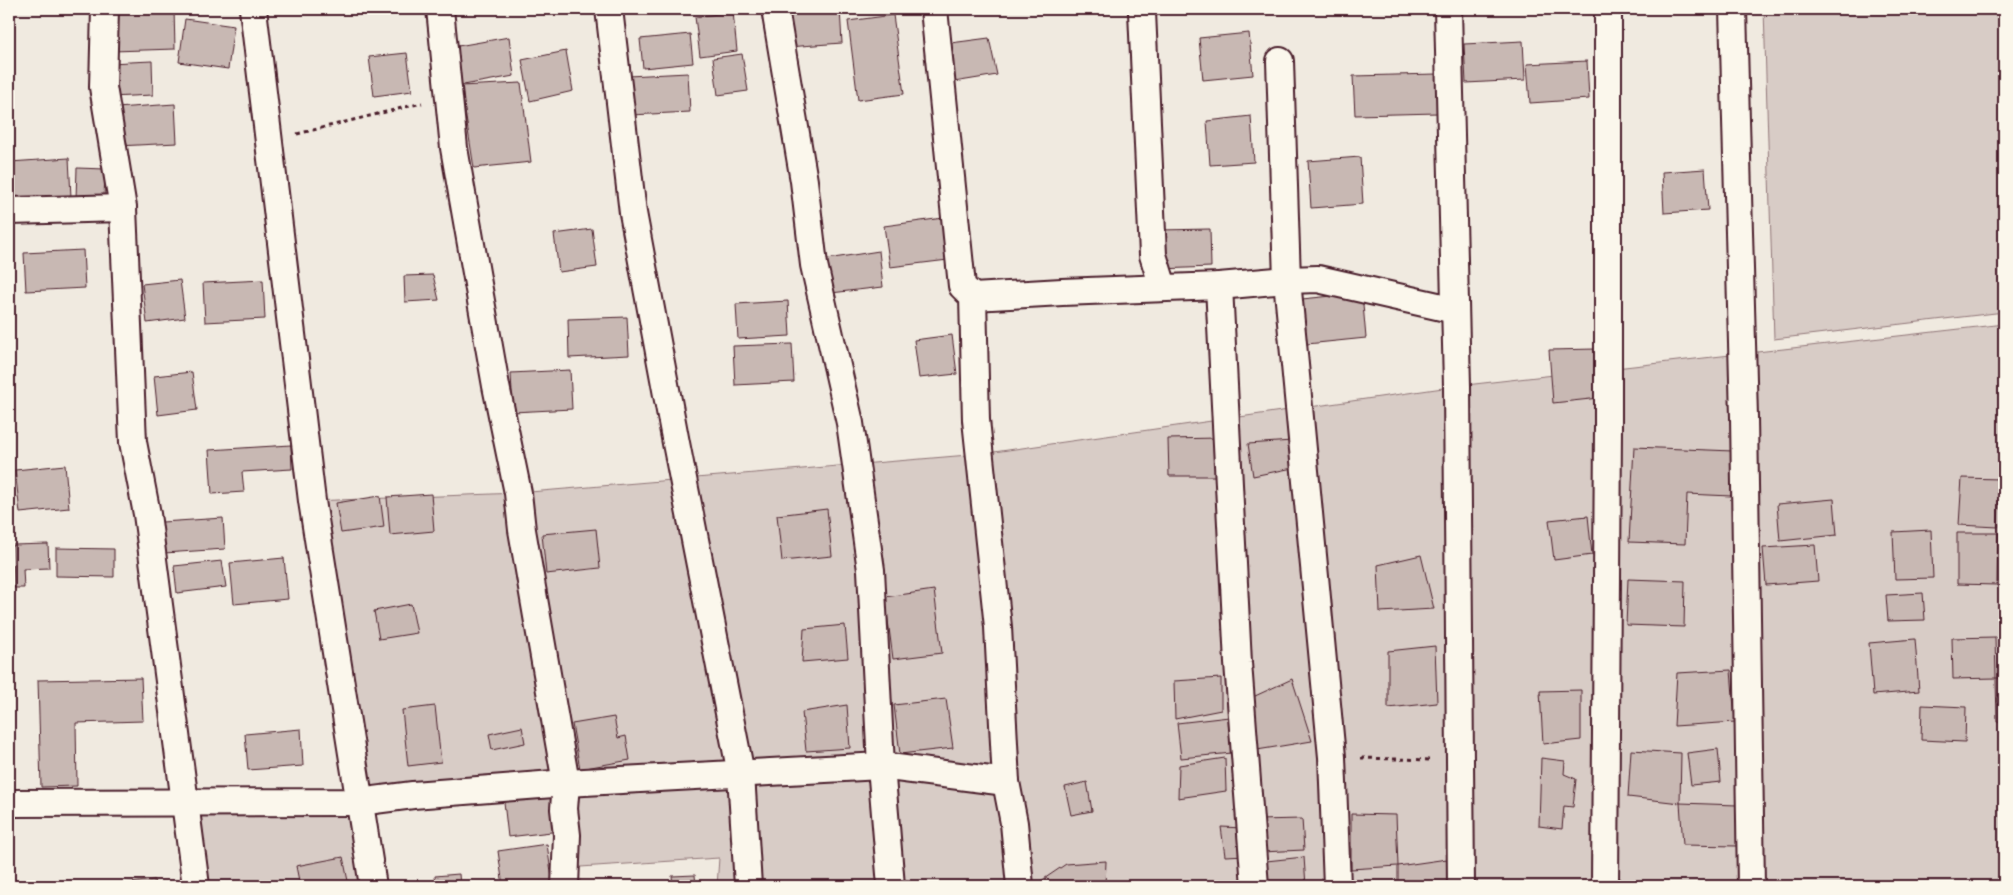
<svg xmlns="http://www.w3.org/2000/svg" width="2013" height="895" font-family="'Balsamiq Sans',sans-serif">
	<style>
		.green { fill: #d8ccc6; stroke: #917678 }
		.building { fill: #c8b8b3; stroke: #4a1f2b }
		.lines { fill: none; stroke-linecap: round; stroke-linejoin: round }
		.minor-casing { stroke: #4a1f2b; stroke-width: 30 }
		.path { stroke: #4a1f2b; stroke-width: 3; stroke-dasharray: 4 4; stroke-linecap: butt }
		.minor { stroke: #fbf7ec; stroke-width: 26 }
	</style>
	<rect width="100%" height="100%" fill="#f0eae0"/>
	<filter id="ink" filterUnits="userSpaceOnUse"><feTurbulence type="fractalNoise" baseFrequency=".02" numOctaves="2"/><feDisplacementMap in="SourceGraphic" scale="10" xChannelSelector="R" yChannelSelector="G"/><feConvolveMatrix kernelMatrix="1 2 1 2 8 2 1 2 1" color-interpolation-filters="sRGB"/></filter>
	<g filter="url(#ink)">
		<g class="green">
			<path d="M1764,9H2004V312L1774,339Z"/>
			<path d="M2004,324V886H717L719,858L565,868L566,784L360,802L374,886H196L185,803L359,802L312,501L518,493L980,454L1457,386Z"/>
		</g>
		<g class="building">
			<path d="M174,9L175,49L113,51L111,11Z"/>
			<path d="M781,9H840L842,43L787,47Z"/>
			<path d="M733,12L737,51L700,56L695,17Z"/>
			<path d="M893,15L904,94L858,100L848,21Z"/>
			<path d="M185,19L234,26L228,69L179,62Z"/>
			<path d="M1249,33L1253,75L1203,80L1199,38Z"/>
			<path d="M690,34L693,63L643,68L640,39Z"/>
			<path d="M509,37L514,76L458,86V46Z"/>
			<path d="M989,38L997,75L948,83L943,44Z"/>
			<path d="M1523,41L1525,80L1466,83L1464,44Z"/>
			<path d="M566,51L573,91L530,101L522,60Z"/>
			<path d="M407,53L412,91L374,96L369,57Z"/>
			<path d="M742,54L748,91L718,95L713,58Z"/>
			<path d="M152,61L153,95L110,97L109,63Z"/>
			<path d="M1587,61L1589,99L1530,103L1527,64Z"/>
			<path d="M688,73L690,112L631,115L628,76Z"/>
			<path d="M1437,74L1438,113L1355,115L1353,76Z"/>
			<path d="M521,83L531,162L474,168L461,86Z"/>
			<path d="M175,104L177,143L118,146L116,108Z"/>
			<path d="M1251,116L1254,162L1210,165L1207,121Z"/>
			<path d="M1360,157L1363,204L1311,208L1308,161Z"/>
			<path d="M69,158L71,197L12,200L10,162Z"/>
			<path d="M77,168L105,169L104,199L76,198Z"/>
			<path d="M1705,169L1708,210L1664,213L1662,172Z"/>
			<path d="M943,218L948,260L890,267L884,226Z"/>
			<path d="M592,229L597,267L559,272L554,234Z"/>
			<path d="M1210,229L1211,267L1161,269L1159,230Z"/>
			<path d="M83,250L85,288L26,291L24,253Z"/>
			<path d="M879,251L883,287L831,293L827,259Z"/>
			<path d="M433,275L439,300L405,302L404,276Z"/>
			<path d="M180,280L185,318L147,323L142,284Z"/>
			<path d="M263,280L265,319L205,322L203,283Z"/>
			<path d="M1362,293L1366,338L1307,344L1302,299Z"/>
			<path d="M788,301L790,336L738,339L736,304Z"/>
			<path d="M627,317L629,355L569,358L568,319Z"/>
			<path d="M952,335L957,374L919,378L914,340Z"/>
			<path d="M792,344L794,382L735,385L733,346Z"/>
			<path d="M1596,349L1600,398L1553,403L1549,350Z"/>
			<path d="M570,370L572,409L513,412L511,373Z"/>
			<path d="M192,372L197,410L158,415L154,376Z"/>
			<path d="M1218,438V476H1169L1168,439Z"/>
			<path d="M1292,441L1298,467L1253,476L1248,444Z"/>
			<path d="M291,445L292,469L242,472L244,492L212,494L209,450Z"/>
			<path d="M1634,447L1733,451L1731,496L1687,494L1685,544L1629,542Z"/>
			<path d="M65,465L69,508L20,513L15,470Z"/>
			<path d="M1962,478L2000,479L1998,527L1959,525Z"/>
			<path d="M431,494L434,531L390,535L387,497Z"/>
			<path d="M380,496L384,527L341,533L336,503Z"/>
			<path d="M1834,499L1837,535L1780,541L1777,504Z"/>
			<path d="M827,509L832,556L782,561L777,515Z"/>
			<path d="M1588,516L1592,555L1554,560L1549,520Z"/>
			<path d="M223,518L225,549L164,553L162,522Z"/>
			<path d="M596,529L600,568L546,574L542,534Z"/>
			<path d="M1931,530L1933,578L1895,579L1893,532Z"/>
			<path d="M1957,533H1998L1997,585L1957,584Z"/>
			<path d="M48,544L49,568L23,569L24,588H14L13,545Z"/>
			<path d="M1815,545L1818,581L1766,585L1763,548Z"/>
			<path d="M56,548L114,549V577L56,576Z"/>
			<path d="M1421,555L1434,609L1380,612L1378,565Z"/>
			<path d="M284,558L288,599L234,604L230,563Z"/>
			<path d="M222,561L226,587L177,593L174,566Z"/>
			<path d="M1628,579L1685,581L1684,627L1626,625Z"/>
			<path d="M934,590L942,653L893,659L885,597Z"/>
			<path d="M1923,593L1925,620L1888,621L1886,595Z"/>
			<path d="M411,604L417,633L379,639L374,611Z"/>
			<path d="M845,625L848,658L802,662L804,629Z"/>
			<path d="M1995,637L1996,678L1953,679L1952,638Z"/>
			<path d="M1915,639L1919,691L1873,695L1869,643Z"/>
			<path d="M1435,646L1437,703L1388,708V651Z"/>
			<path d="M1731,670L1735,722L1674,726L1677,673Z"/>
			<path d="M141,678L143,721L76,723L77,786L41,787L38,680Z"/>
			<path d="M1221,678V710L1175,719L1174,681Z"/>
			<path d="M1996,678H2004V722H1997Z"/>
			<path d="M1292,679L1312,741L1251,751L1242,702Z"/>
			<path d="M1581,690V740L1543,744L1540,691Z"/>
			<path d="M946,699L953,748L900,754L894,705Z"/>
			<path d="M847,705L850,748L806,751L802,712Z"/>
			<path d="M1922,705L1966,707L1965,742L1921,740Z"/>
			<path d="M435,706L441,762L408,766L402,710Z"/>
			<path d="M614,717L618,738L626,736L630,760L580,769L572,724Z"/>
			<path d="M1229,717L1232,753L1181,758L1177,723Z"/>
			<path d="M522,727L525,743L492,750L489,734Z"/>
			<path d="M301,729L303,766L248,770L245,734Z"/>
			<path d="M1718,749L1721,782L1691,785L1687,753Z"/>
			<path d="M1631,750L1681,753L1680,803L1628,797Z"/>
			<path d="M1225,758L1226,791L1178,798L1179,765Z"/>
			<path d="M1541,758L1565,761L1564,774L1576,779L1573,807L1564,806L1562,829L1539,826Z"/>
			<path d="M1087,782L1092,811L1071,815L1065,787Z"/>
			<path d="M556,795L560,831L508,837L504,802Z"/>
			<path d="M1680,803L1737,805V846L1683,845Z"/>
			<path d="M1351,814L1396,815L1398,866L1351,869Z"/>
			<path d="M1302,819L1304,850L1262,852L1258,820Z"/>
			<path d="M1221,827L1244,828L1247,855L1225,856Z"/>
			<path d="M547,844L553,886H503L498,851Z"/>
			<path d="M343,857L349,886H300L296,866Z"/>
			<path d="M1304,857L1306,886H1261L1257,862Z"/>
			<path d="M1447,859L1448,886H1398V866Z"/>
			<path d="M1106,861L1105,886L1035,885L1066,864Z"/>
			<path d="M459,874L460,886H436L435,876Z"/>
			<path d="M695,875L696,886H673L672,876Z"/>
			<path d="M154,880L155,886H113V885Z"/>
			<path d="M1245,880L1246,886H1217V883Z"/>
		</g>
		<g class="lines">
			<defs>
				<g id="minor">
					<path d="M105,9L103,87L123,208L133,442L147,514L196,886"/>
					<path d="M253,9L312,501L373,886"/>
					<path d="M440,9L454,148L496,386L518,493L522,530L566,783L564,809L567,835L565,886"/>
					<path d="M609,9L633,213L676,443L741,774L748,886"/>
					<path d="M775,9L804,181L814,265L850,423L871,570L881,766L891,886"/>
					<path d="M934,9L962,286L973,297L976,420L998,627L1006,782L1014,823L1020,886"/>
					<path d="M1448,9L1457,386L1461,886"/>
					<path d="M1733,9L1744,417L1751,886"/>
					<path d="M1142,12L1153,255L1163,287"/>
					<path d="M1280,61L1287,280L1332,757L1337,886"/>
					<path d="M9,211L123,208"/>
					<path d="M1219,286L1238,663L1255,886"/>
					<path d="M973,297L1062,292L1219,286L1287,280L1318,279L1455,310"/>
					<path d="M9,803L359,802L413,795L566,783L881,766L1006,782"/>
					<path d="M1605,886L1608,428V9"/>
				</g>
			</defs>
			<use href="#minor" class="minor-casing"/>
			<g class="path">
				<path d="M297,134L422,103"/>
				<path d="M1361,758L1432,760"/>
			</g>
			<use href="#minor" class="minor"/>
		</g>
	</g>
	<rect width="2013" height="895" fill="none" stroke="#fbf7ec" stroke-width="30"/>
	<rect x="15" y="15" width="1983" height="865" fill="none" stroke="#4a1f2b" stroke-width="2" filter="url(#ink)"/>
</svg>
